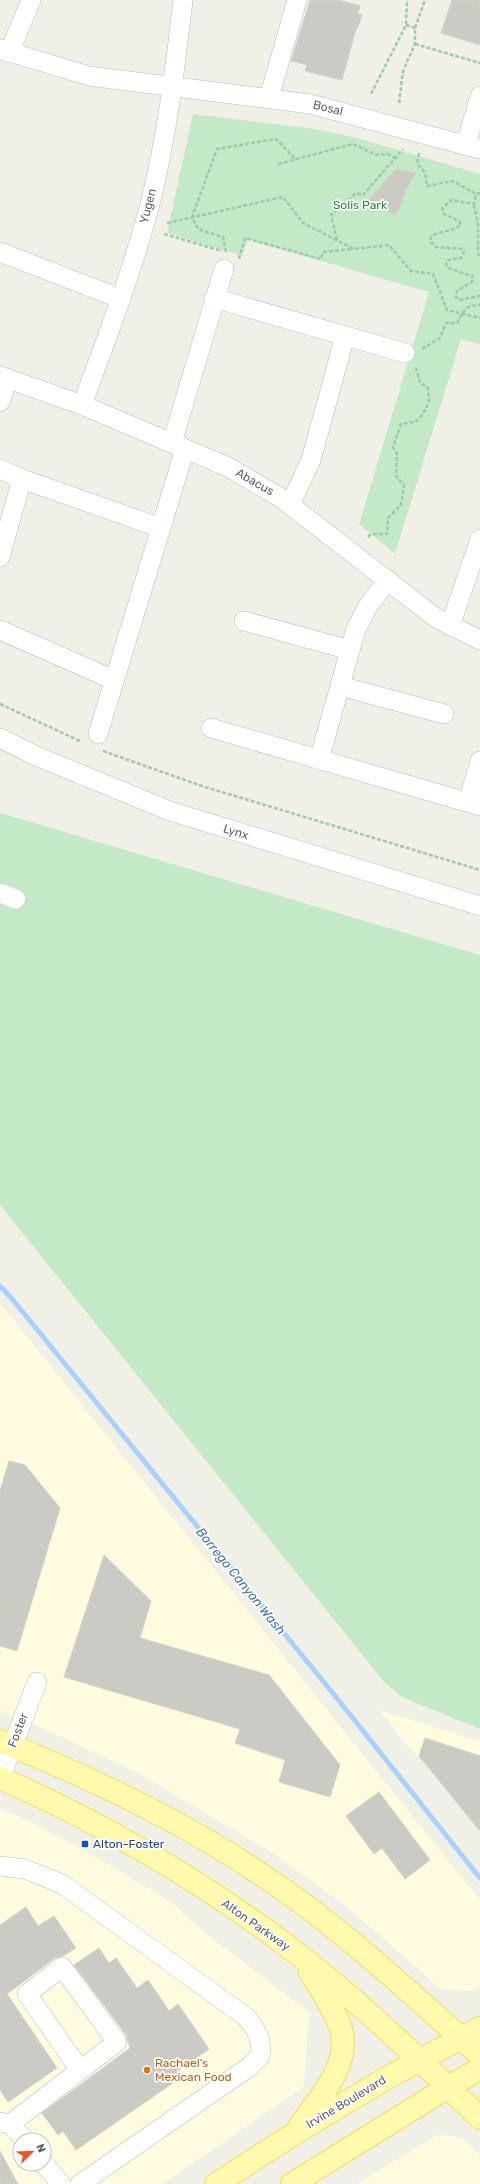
<svg xmlns="http://www.w3.org/2000/svg" width="480" height="2184" font-family="Rubik,sans-serif">
	<style>
		.commercial { fill: #fffbde; fill-rule: evenodd }
		.green { fill: #c3e9c7 }
		.lines { fill: none; stroke-linecap: round; stroke-linejoin: round }
		.stream { stroke: #a9d0ff; stroke-width: 5 }
		.building { fill: #cccac4; stroke: #d6d2c5 }
		.minor-casing { stroke: #b9bbc1; stroke-width: 20 }
		.major-casing { stroke: #f6db5a; stroke-width: 24 }
		.path { stroke: #9ccaae; stroke-width: 2.5; stroke-dasharray: 4 2; stroke-linecap: butt }
		.minor { stroke: #fff; stroke-width: 19 }
		.major { stroke: #fffaae; stroke-width: 22 }
		.transit-dot { fill: #1a4fb4; stroke: #fff; stroke-width: 1.5 }
		.food-dot { fill: #e8710a; stroke: #fff; stroke-width: 1.5 }
		.labels { text-anchor: middle; dominant-baseline: central; stroke-width: 3.5; stroke-linejoin: round; paint-order: stroke }
		.street-label { font-size: 12px; fill: #5e6168; stroke: #fff }
		.park-label { font-size: 12px; fill: #31833e; stroke: #fff }
		.transit-label { font-size: 12px; fill: #164399; stroke: #fff; text-anchor: start }
		.food-label { font-size: 12px; fill: #c56008; stroke: #fff; text-anchor: start }
		.water-label { font-size: 13px; font-style: italic; fill: #4272bf; stroke: #fff }
	</style>
	<rect width="100%" height="100%" fill="#f1f0e7"/>
	<g class="commercial">
		<path d="M0,1303L480,1900V1987L471,1991L441,1989L347,1907L274,1854L140,1774L53,1733L0,1711Z"/>
		<path d="M379,1710L480,1741V1831L424,1762L402,1740Z"/>
		<path d="M0,1809L29,1821L93,1855L169,1901L209,1936L309,2012L304,2087L162,2184H0ZM20,2140H44V2164H20Z"/>
		<path d="M439,2134L463,2139L480,2155V2184H356Z"/>
	</g>
	<g class="green">
		<path d="M193,114L314,129L354,137L480,174V344L461,339L395,554L359,524L429,292L248,240L242,256L167,233Z"/>
		<path d="M0,813L480,955V1729L402,1697L385,1683L0,1205Z"/>
	</g>
	<g class="lines">
		<path class="stream" d="M0,1286L13,1300L340,1702L480,1878"/>
	</g>
	<g class="building">
		<path d="M310,0H339L360,6L358,14L362,15L357,29H356L342,80L305,71L307,65L291,61Z"/>
		<path d="M452,0H480V45L441,33Z"/>
		<path d="M396,169L416,173L409,184L396,215L377,207L369,200Z"/>
		<path d="M9,1461L25,1465L60,1508L17,1651L0,1646V1491Z"/>
		<path d="M104,1555L151,1601L140,1638L269,1675L340,1765L330,1797L279,1782L285,1760L235,1743L240,1729L64,1677Z"/>
		<path d="M425,1738L480,1756V1831L419,1756Z"/>
		<path d="M379,1792L430,1860L405,1879L382,1848L374,1854L346,1816Z"/>
		<path d="M26,1907L38,1926L54,1916L76,1948L63,1956L55,1958L7,1994L57,2068L8,2102L0,2090V1925Z"/>
		<path d="M99,1948L109,1963L116,1958L137,1988L148,1980L169,2011L178,2004L209,2049L176,2072L180,2078L76,2150L63,2131L58,2135L42,2113L130,2048L126,2035L74,1965Z"/>
		<path d="M0,2151L18,2184H0Z"/>
	</g>
	<g class="lines">
		<defs>
			<g id="minor">
				<path d="M0,49L89,76L310,104L480,149"/>
				<path d="M9,53L31,0"/>
				<path d="M269,98L297,0"/>
				<path d="M466,144L480,96"/>
				<path d="M0,252L121,299"/>
				<path d="M214,298L405,353"/>
				<path d="M0,376L82,405L228,467L281,498L436,618L480,640"/>
				<path d="M0,402L8,379"/>
				<path d="M82,405C107,338 132,272 150,204C167,137 175,68 183,0"/>
				<path d="M172,443L224,269"/>
				<path d="M0,469L22,479L161,528"/>
				<path d="M290,505L311,460L345,336"/>
				<path d="M0,557L22,479"/>
				<path d="M244,621L350,650"/>
				<path d="M450,626L480,539"/>
				<path d="M0,630L114,680"/>
				<path d="M340,686L444,714"/>
				<path d="M211,728L480,806"/>
				<path d="M98,734L185,449"/>
				<path d="M0,738L36,756L170,811L480,906"/>
				<path d="M319,760L356,629L368,606L388,580"/>
				<path d="M468,802L480,761"/>
				<path d="M0,893L16,899"/>
				<path d="M0,1779L37,1682"/>
				<path d="M0,1866L25,1869L62,1884L246,2017C256,2029 263,2040 260,2056L249,2067L80,2184"/>
				<path d="M0,2122L10,2124L24,2140"/>
				<path d="M10,2124L117,2042L62,1967L27,1994L80,2070"/>
				<path d="M44,2164L61,2184"/>
			</g>
			<g id="major">
				<path d="M0,1741C101,1782 199,1829 288,1893C357,1942 418,2000 480,2055"/>
				<path d="M0,1778C93,1819 184,1871 267,1931C343,1986 412,2052 480,2118"/>
				<path d="M299,2127C319,2098 353,2064 340,2026C333,2007 320,1989 310,1972"/>
				<path d="M216,2184L297,2132L385,2079L480,2028"/>
				<path d="M292,2184L448,2087L480,2069"/>
			</g>
		</defs>
		<use href="#minor" class="minor-casing"/>
		<use href="#major" class="major-casing"/>
		<g class="path">
			<path d="M406,25L415,28"/>
			<path d="M415,44L480,63"/>
			<path d="M371,94L406,25L407,0"/>
			<path d="M399,103L403,71L415,44V28L425,0"/>
			<path d="M419,153L417,163L425,173L427,186L453,181L476,194"/>
			<path d="M278,164L353,144L376,155L387,154L395,158"/>
			<path d="M480,193L476,194L474,204L452,200L442,208L444,214L459,221L461,224C455,232 439,230 431,237V242L435,247L462,249L464,253L461,258L448,260L446,264L448,268L472,276L473,281L457,291L456,297L459,300L480,296"/>
			<path d="M474,205L478,224V253L480,257"/>
			<path d="M167,223L283,197L303,223L354,249L389,245L411,271L433,274L447,310L480,318"/>
			<path d="M164,234L222,251"/>
			<path d="M337,240L331,215L356,193L363,195L403,149"/>
			<path d="M226,252L223,237L198,229L192,217L217,149L276,139L295,159"/>
			<path d="M239,259L245,238L321,259L323,252L353,249"/>
			<path d="M422,349L440,338L446,323H457L465,309L470,306L480,305"/>
			<path d="M368,537L371,534H387L388,518L401,505L404,485L396,476L397,454L393,447L401,424L415,422L421,417L429,402L428,388L420,383L416,367"/>
			<path d="M0,704L82,742"/>
			<path d="M103,751L202,786L480,870"/>
		</g>
		<use href="#minor" class="minor"/>
		<use href="#major" class="major"/>
	</g>
	<rect class="transit-dot" x="81" y="1840" width="8" height="8" rx="2"/>
	<circle class="food-dot" cx="147" cy="2070" r="4"/>
	<g class="labels">
		<g class="street-label">
			<text transform="translate(328 108) rotate(14)">Bosal</text>
			<text transform="translate(148 206) rotate(-76)">Yugen</text>
			<text transform="translate(255 482) rotate(30)">Abacus</text>
			<text transform="translate(236 832) rotate(17)">Lynx</text>
			<text transform="translate(18 1730) rotate(-69)">Foster</text>
			<text transform="translate(256 1925) rotate(35)">Alton Parkway</text>
			<text transform="translate(346 2102) rotate(-31)">Irvine Boulevard</text>
		</g>
		<g class="park-label">
			<text x="360" y="205">Solis Park</text>
		</g>
		<g class="transit-label">
			<text x="93" y="1844">Alton-Foster</text>
		</g>
		<g class="food-label">
			<text x="155" y="2063">Rachael's<tspan x="155" dy="14">Mexican Food</tspan></text>
		</g>
		<g class="water-label">
			<text transform="translate(241 1581) rotate(51)">Borrego Canyon Wash</text>
		</g>
	</g>
	<g transform="translate(32 2152) rotate(67)"><circle r="19" fill="#ffffff" stroke="#bfc0c3"/>
	<path d="M0-3L7 15L0 10L-7 15Z" fill="#ef522e"/>
	<text y="-6" font-size="11" font-weight="bold" text-anchor="middle" fill="#5e6168">N</text>
	</g>
</svg>
